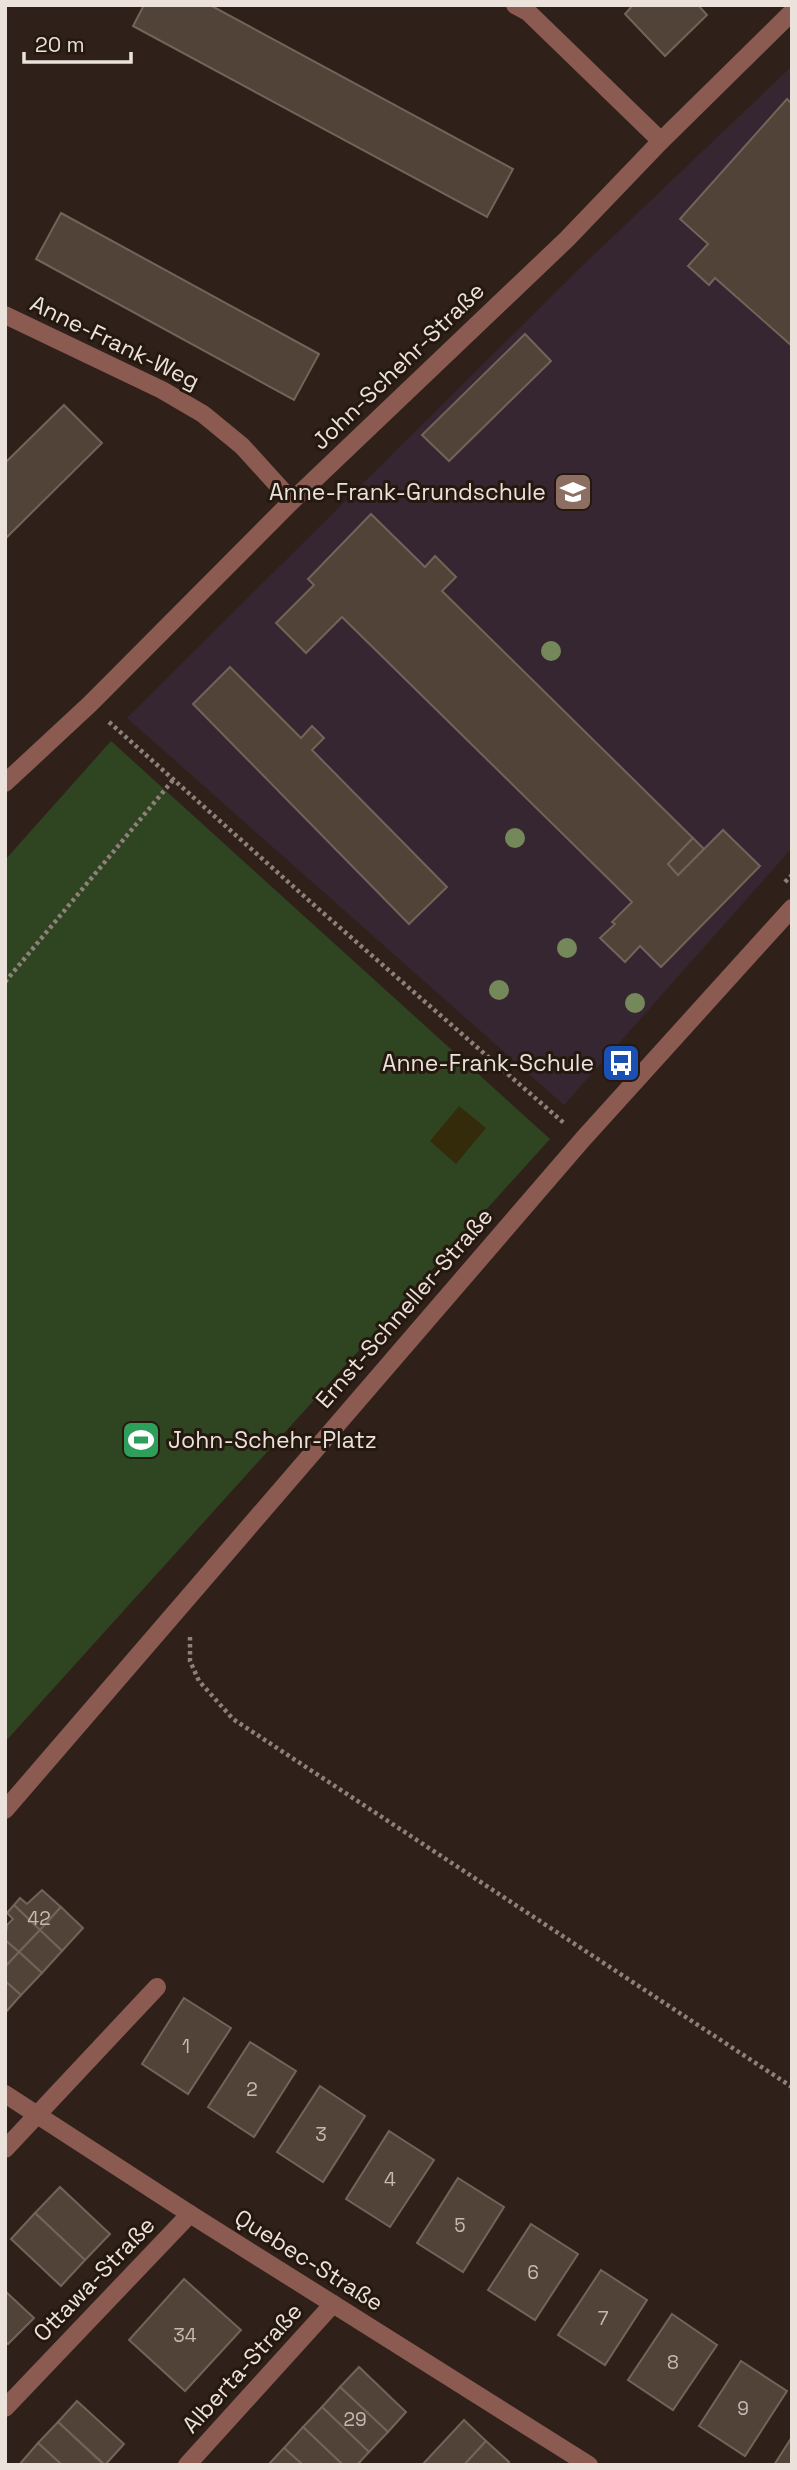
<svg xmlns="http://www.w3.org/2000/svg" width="797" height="2470" font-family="'Space Grotesk',sans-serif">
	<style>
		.education { fill: #352632 }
		.green { fill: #2f4420 }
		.sand { fill: #342b0a }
		.building { fill: #524339; stroke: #736359; stroke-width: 2 }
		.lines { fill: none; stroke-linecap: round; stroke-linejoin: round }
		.path { stroke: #8d817a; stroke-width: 4.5; stroke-dasharray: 3.5 3.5; stroke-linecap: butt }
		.street { stroke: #8b5b52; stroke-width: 18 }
		.tree { fill: #75885a }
		.labels { text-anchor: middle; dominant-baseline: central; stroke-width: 6; stroke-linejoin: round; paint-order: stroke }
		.number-label { font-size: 19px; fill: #c5bab3 }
		.street-label { font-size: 23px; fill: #ebe2dc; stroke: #25180f }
		.poi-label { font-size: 23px; fill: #ebe2dc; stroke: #25180f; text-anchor: end }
	</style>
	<rect width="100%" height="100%" fill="#2f2119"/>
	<path class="education" d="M792,66V848L564,1105L127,718L582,266Z"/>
	<path class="green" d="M111,741L550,1139L5,1742V860Z"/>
	<path class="sand" d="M459,1106L486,1128L456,1164L430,1141Z"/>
	<g class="building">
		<path d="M144,5H210L513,169L487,217L133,26Z"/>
		<path d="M633,5H698L707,15L665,56L625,14Z"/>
		<path d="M787,99L792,104V346L715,278L709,285L688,266L708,244L680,219Z"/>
		<path d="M61,213L319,354L294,400L36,259Z"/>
		<path d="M525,334L551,361L449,461L422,435Z"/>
		<path d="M64,405L102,443L5,539V463Z"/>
		<path d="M371,514L425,567L435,556L456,577L442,591L693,838L668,864L678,875L723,830L760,866L661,967L640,946L625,962L600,938L615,924L612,922L632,902L342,617L306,653L276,623L314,585L308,579Z"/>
		<path d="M230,667L301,738L312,726L324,738L312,750L447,887L409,924L193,704Z"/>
		<path d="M693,838L704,849L678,875L668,864Z"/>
		<path d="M42,1890L61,1907L40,1930L14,1905L20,1898L27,1904Z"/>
		<path d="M14,1905L40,1930L19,1952L5,1940L7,1925L13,1919L7,1913Z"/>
		<path d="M61,1907L83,1928L62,1951L40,1930Z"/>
		<path d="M40,1930L62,1951L42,1973L19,1952Z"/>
		<path d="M5,1940L19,1952L5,1967Z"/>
		<path d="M19,1952L42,1973L21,1995L5,1981V1967Z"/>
		<path d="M5,1981L21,1995L5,2013Z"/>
		<path d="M184,1998L231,2028L188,2094L142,2064Z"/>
		<path d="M250,2042L296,2071L254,2137L208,2107Z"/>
		<path d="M320,2086L365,2116L323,2182L277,2152Z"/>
		<path d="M389,2131L434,2160L390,2227L346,2199Z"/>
		<path d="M458,2178L504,2207L463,2272L417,2243Z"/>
		<path d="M60,2187L110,2234L85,2260L35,2213Z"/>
		<path d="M35,2213L85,2260L61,2286L11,2239Z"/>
		<path d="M531,2224L578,2254L535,2320L488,2290Z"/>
		<path d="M601,2270L647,2300L605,2365L558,2335Z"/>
		<path d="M184,2279L241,2330L185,2391L129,2340Z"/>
		<path d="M5,2291L34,2318L8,2344L5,2341Z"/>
		<path d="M672,2314L717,2345L673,2410L628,2380Z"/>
		<path d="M741,2361L787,2391L745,2456L699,2426Z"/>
		<path d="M359,2367L406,2412L388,2432L340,2387Z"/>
		<path d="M340,2387L388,2432L369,2452L322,2407Z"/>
		<path d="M77,2401L124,2444L105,2465L58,2422Z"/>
		<path d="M322,2407L369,2452L357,2465H343L303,2427Z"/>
		<path d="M464,2420L486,2441L464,2465H422Z"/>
		<path d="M58,2422L104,2465H62L38,2443Z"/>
		<path d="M303,2427L343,2465H303L284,2448Z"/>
		<path d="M792,2437V2465H774Z"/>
		<path d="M486,2441L509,2462L507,2465H464Z"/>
		<path d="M38,2443L62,2465H19Z"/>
		<path d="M284,2448L303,2465H268Z"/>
	</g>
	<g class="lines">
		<g class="path">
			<path d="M109,722L314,905L565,1124"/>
			<path d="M785,882L792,875"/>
			<path d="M5,982L173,780"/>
			<path d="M190,1637V1661L199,1681L233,1719L792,2087"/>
		</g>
		<g class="street">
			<path d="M515,5L528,12L661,141"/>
			<path d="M5,315L162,390L203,414L242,446L292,501"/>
			<path d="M5,783L90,704L292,501L567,239L661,141L792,12"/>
			<path d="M5,1810L583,1139L792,908"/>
			<path d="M5,2094L190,2214L589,2465"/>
			<path d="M5,2149L157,1987"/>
			<path d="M5,2408L190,2214"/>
			<path d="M187,2465L333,2304"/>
		</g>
	</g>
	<g class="tree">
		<circle cx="551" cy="651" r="10"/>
		<circle cx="515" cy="838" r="10"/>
		<circle cx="567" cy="948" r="10"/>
		<circle cx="499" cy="990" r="10"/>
		<circle cx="635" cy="1003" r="10"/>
	</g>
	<defs>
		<symbol id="school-square" viewBox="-11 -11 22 22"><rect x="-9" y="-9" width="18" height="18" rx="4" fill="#8d6e63" stroke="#25180f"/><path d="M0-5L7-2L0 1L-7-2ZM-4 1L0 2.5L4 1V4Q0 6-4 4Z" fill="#fff"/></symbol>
		<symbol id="bus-square" viewBox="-11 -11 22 22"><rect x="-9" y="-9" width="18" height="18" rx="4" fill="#1a4fb4" stroke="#25180f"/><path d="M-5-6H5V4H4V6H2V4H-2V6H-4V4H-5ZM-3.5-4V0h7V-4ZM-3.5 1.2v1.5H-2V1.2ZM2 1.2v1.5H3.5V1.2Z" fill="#fff"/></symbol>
		<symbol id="stadium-square" viewBox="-11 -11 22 22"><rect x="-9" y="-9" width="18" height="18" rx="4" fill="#2e9e5b" stroke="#25180f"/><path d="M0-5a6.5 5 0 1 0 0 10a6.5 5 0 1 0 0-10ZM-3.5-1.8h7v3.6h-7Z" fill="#fff"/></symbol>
	</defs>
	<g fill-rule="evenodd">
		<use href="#school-square" x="551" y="470" width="44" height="44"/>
		<use href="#bus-square" x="599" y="1041" width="44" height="44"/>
		<use href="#stadium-square" x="119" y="1418" width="44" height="44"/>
	</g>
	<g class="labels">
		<g class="number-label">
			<text x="39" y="1918">42</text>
			<text x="186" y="2046">1</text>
			<text x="252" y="2089">2</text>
			<text x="321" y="2134">3</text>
			<text x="390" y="2179">4</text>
			<text x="460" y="2225">5</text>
			<text x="533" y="2272">6</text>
			<text x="603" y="2318">7</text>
			<text x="185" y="2335">34</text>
			<text x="673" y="2362">8</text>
			<text x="743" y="2408">9</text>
			<text x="355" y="2419">29</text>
		</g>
		<g class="street-label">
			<text transform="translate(115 342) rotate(26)">Anne-Frank-Weg</text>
			<text transform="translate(398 366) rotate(-44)">John-Schehr-Straße</text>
			<text transform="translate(404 1308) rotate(-49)">Ernst-Schneller-Straße</text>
			<text transform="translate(309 2260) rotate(32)">Quebec-Straße</text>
			<text transform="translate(94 2279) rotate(-46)">Ottawa-Straße</text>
			<text transform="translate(242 2368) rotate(-48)">Alberta-Straße</text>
		</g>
		<g class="poi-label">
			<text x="546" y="492">Anne-Frank-Grundschule</text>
			<text x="594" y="1063">Anne-Frank-Schule</text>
			<text x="168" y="1440" text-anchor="start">John-Schehr-Platz</text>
		</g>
	</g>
	<rect width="797" height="2470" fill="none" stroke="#ebe2dc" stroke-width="14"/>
	<path d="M24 52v10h107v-10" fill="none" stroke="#ebe2dc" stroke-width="3.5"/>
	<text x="35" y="52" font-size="21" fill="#ebe2dc" stroke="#25180f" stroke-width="5" paint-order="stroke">20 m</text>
</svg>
